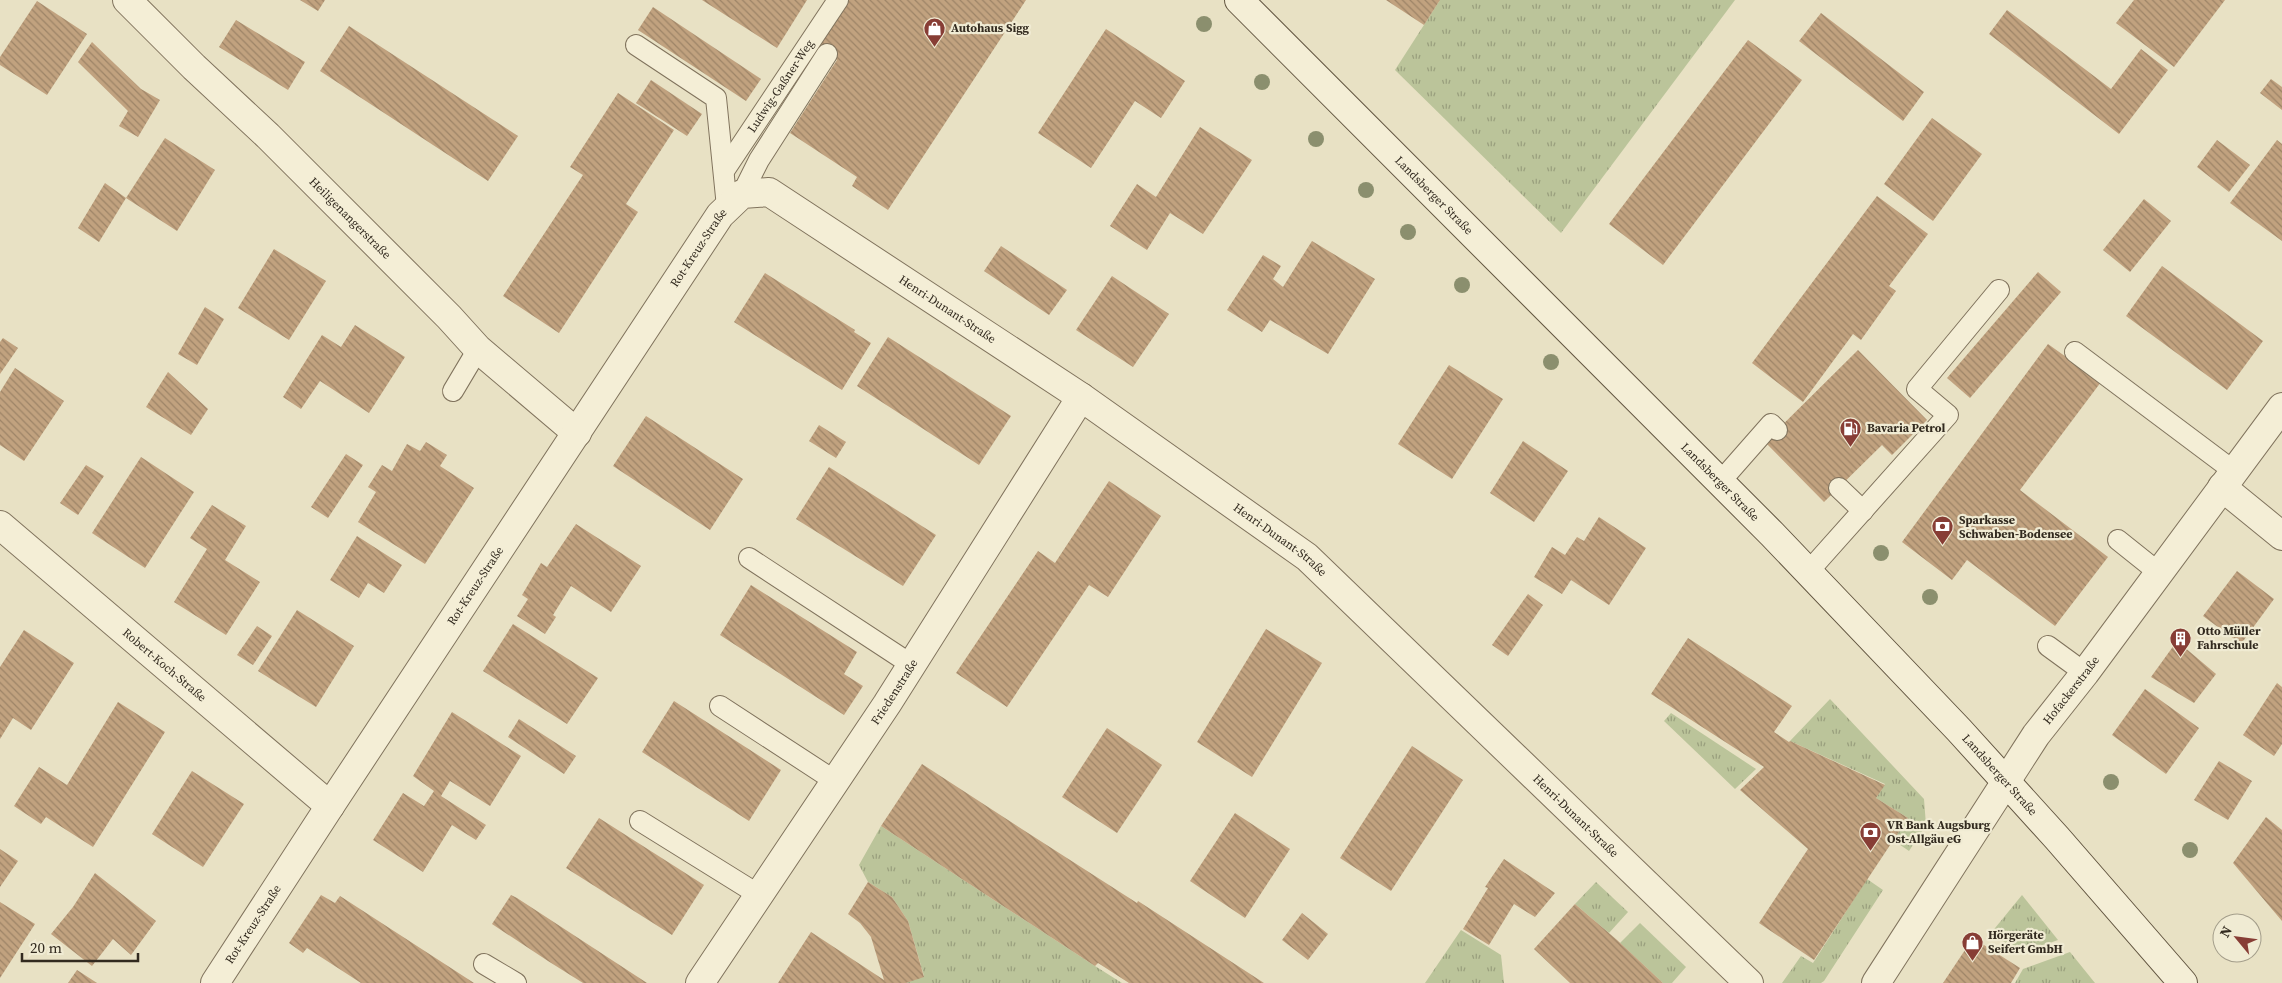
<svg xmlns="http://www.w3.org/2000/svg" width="2282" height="983" font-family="'Source Serif 4',serif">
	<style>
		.grass { fill: url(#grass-tufts) }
		.building { fill: url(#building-back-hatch) }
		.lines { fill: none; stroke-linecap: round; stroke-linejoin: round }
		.lane-casing { stroke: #80735d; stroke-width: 22 }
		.street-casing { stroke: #80735d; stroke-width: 30 }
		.secondary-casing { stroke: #625540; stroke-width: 30 }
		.lane { stroke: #f4eed6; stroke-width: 20 }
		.street { stroke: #f4eed6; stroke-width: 28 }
		.secondary { stroke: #f4eed6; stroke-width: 28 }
		.tree { fill: #8b8f6e }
		.labels { text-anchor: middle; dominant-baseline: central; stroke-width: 4.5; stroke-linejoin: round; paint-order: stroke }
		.poi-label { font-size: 12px; font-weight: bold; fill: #322a1f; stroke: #f0ebd3; text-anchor: start }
		.street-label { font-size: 12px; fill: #322a1f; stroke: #f0ebd3 }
	</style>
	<defs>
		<pattern id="grass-tufts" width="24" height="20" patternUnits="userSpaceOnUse" patternTransform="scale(1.25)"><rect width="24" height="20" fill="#bbc49a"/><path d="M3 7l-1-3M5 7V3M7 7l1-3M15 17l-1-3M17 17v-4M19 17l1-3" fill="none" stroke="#999f7d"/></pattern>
		<pattern id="building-back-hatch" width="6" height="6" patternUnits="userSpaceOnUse" patternTransform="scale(1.25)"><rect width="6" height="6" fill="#c1a27f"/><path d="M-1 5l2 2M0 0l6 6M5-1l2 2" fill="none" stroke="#9d8467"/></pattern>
	</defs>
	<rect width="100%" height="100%" fill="#e8e1c4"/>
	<g class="grass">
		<path d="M1440,0H1735L1561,233L1395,70Z"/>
		<path d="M1830,699L1924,799L1926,825L1909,851L1893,840L1908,818L1876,798L1885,784L1790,741Z"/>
		<path d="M1671,713L1756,769L1735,789L1664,721Z"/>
		<path d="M881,826L1095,966L1122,983H906L924,976L908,921L892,897L868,882L859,865Z"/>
		<path d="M1867,879L1883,890L1824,981L1821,983H1782L1801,956L1813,963Z"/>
		<path d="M1596,882L1628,912L1609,933L1575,904Z"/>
		<path d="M2022,895L2058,940L2021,953L1991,933Z"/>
		<path d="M1640,923L1686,967L1672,983H1663L1620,943Z"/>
		<path d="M1461,930L1501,955L1504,983H1425Z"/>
		<path d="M2070,952L2095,983H2015L2023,969Z"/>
	</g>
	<g class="building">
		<path d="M300,0H325L318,11Z"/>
		<path d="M702,0H807L777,48Z"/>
		<path d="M848,0H1026L888,210L852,186L857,177L790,133L837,60L817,47Z"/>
		<path d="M1386,0H1440L1424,25Z"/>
		<path d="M2134,0H2225L2174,67L2116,23Z"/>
		<path d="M37,1L87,34L47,95L0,65V57Z"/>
		<path d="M653,7L761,79L746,101L638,30Z"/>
		<path d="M2007,10L2111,89L2141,49L2168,70L2119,134L1989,34Z"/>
		<path d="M1821,13L1924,92L1903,121L1799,41Z"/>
		<path d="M236,20L305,62L288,90L219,47Z"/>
		<path d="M349,26L518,136L488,181L320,71Z"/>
		<path d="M1106,29L1185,81L1161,118L1135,101L1091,168L1038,133Z"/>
		<path d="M1748,40L1802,80L1663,265L1609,224Z"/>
		<path d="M92,42L141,89L160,100L138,137L119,126L128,111L78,62Z"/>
		<path d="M2271,79L2282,87V110L2260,93Z"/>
		<path d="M651,80L702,114L687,136L636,103Z"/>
		<path d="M618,93L674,130L626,204L638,212L559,333L503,296L583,175L570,167Z"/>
		<path d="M1932,118L1982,154L1933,221L1884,184Z"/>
		<path d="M1200,127L1252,160L1203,234L1170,213L1147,250L1110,226L1137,184L1156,197Z"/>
		<path d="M165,138L215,170L177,231L126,198Z"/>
		<path d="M2217,140L2250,165L2229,192L2197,167Z"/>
		<path d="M2277,140L2282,144V241L2230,203Z"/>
		<path d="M105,183L126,198L99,242L78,228Z"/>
		<path d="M1877,196L1928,234L1889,286L1896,291L1861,340L1853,334L1803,402L1752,363Z"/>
		<path d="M2144,199L2171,221L2130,272L2103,250Z"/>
		<path d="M1312,241L1375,279L1328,354L1270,320L1262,332L1227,310L1263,255L1281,266L1273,279L1283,287Z"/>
		<path d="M1001,246L1067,290L1049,315L984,271Z"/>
		<path d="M274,249L326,281L289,340L238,308Z"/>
		<path d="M2162,266L2263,341L2227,390L2126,316Z"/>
		<path d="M2038,272L2061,292L1970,398L1947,378Z"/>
		<path d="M765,273L855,330L854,332L871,343L842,390L734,322Z"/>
		<path d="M1112,276L1169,314L1133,367L1076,330Z"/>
		<path d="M205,307L224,319L197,365L178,354Z"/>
		<path d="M355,325L405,357L369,413L320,381L301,409L283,397L322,335L341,347Z"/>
		<path d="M888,337L1011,416L979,465L857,386Z"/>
		<path d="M3,338L18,348L0,374V342Z"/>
		<path d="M2048,344L2101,382L2020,490L2108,557L2055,626L1967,560L1952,580L1902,542Z"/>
		<path d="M1858,350L1927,420L1892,455L1882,445L1824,502L1765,442Z"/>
		<path d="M1449,365L1503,399L1452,479L1398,444Z"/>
		<path d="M15,368L64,401L24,461L0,445V392Z"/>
		<path d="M168,372L208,409L191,435L146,407Z"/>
		<path d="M646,416L743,479L710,530L613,466Z"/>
		<path d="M819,425L846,442L836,458L809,441Z"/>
		<path d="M1523,441L1568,471L1534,522L1490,493Z"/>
		<path d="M426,442L447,455L440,466L474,488L425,564L358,522L376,492L368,487L382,465L392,471L407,444L420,451Z"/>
		<path d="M346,454L363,465L328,518L311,507Z"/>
		<path d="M141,457L194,492L145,568L92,533Z"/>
		<path d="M86,465L104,476L78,515L60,503Z"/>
		<path d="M829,467L936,535L903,586L796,519Z"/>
		<path d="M1109,481L1161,516L1108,597L1089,585L1007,707L956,673L1038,551L1055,563Z"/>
		<path d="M212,505L246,526L225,560L260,582L226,635L174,602L207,549L190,538Z"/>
		<path d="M1599,517L1646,548L1609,605L1571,580L1562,594L1534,577L1552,547L1565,555L1577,537L1584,541Z"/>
		<path d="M576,524L641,566L611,612L571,586L553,615L556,617L545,634L517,616L528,599L522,595L541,563L547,567Z"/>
		<path d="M357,536L402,565L384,593L368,583L359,598L330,580Z"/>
		<path d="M2237,571L2274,599L2241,644L2203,616Z"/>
		<path d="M751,585L857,652L844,674L863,686L844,715L720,635Z"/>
		<path d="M1528,594L1543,605L1508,656L1492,645Z"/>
		<path d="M297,610L354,646L316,707L258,671Z"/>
		<path d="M513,624L598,678L567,724L483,671Z"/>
		<path d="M257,626L272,636L253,665L237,655Z"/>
		<path d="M1266,629L1322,663L1252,777L1197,742Z"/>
		<path d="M24,630L74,663L31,730L13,718L0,739V667Z"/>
		<path d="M1688,638L1792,706L1774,732L1789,742L1790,741L1885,785L1876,798L1908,818L1814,960L1759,923L1808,849L1740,790L1764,767L1651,694Z"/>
		<path d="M2177,641L2216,674L2194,703L2151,677Z"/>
		<path d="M2277,683L2282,687V744L2274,756L2243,735Z"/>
		<path d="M2145,689L2199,728L2166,774L2112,735Z"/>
		<path d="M674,701L781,770L749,821L642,752Z"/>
		<path d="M118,702L165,732L93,847L46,817L41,824L14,806L39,767L67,785Z"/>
		<path d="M452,712L521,756L490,806L450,781L441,796L486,825L476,840L452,825L423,872L373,840L403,793L424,806L434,791L413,776Z"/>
		<path d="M519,719L576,756L564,774L508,737Z"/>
		<path d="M1107,728L1162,765L1117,833L1062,797Z"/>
		<path d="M1412,746L1463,780L1391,891L1340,858Z"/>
		<path d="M2219,761L2252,781L2228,820L2194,800Z"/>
		<path d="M922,764L1028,833L1137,903L1138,901L1264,983H1129L1098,963L1095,966L881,826Z"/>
		<path d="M192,771L244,804L203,867L152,834Z"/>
		<path d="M1235,813L1290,849L1245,918L1190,881Z"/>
		<path d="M2266,817L2282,830V921L2233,863Z"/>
		<path d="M599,818L704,885L672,935L566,868Z"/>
		<path d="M0,849L18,861L0,887Z"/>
		<path d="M1504,859L1555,893L1535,917L1514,904L1489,945L1463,929L1488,888L1485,887Z"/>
		<path d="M95,873L156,921L131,955L113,939L92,966L51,934L73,907Z"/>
		<path d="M868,882L892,897L908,921L924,977L906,983H778L811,932L884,980L871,937L860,923L848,914Z"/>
		<path d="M321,895L335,903L340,896L474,983H361L307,948L303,953L289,943Z"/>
		<path d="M511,895L517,898L647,983H583L548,961L492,924Z"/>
		<path d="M0,902L35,924L0,978Z"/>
		<path d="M1575,904L1617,940L1663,983H1570L1534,949Z"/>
		<path d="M1302,913L1328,934L1308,960L1282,940Z"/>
		<path d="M1973,938L2020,968L2011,983H1943Z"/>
		<path d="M77,970L97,983H68Z"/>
	</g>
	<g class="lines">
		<defs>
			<g id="lane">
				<path d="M636,45L716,98L727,207"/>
				<path id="s1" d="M724,171L838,0"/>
				<path d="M742,194L759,160L827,54"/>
				<path d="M2075,352L2235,472"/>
				<path d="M453,391L478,349"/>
				<path d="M1720,482L1771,424L1777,430"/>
				<path d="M1839,488L1863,511"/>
				<path d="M2118,540L2158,572"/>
				<path d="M749,558L912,665"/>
				<path d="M1808,572L1948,415L1917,389L1999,290"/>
				<path d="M2048,646L2085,673"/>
				<path d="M720,706L835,781"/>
				<path d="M640,821L759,895"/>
				<path d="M484,964L516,983"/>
			</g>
			<g id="street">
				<path id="s2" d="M127,0L194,67L268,136L449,317L478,349L577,433"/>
				<path d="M2222,487L2282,536"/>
				<path id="s3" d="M0,525L330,806"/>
				<path id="s4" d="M215,983L330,806L720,215L742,194L769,192L1081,397L1307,557L1749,983"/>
				<path id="s5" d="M700,983L887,704L1081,397"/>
				<path id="s6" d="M1876,983L2036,735L2085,673L2282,407"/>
			</g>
			<g id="secondary">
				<path id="s7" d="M1239,0L1772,534L1959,730L2057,838L2183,983"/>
			</g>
		</defs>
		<use href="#lane" class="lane-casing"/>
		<use href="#street" class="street-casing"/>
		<use href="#secondary" class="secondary-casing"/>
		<use href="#lane" class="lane"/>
		<use href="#street" class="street"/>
		<use href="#secondary" class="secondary"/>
	</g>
	<g class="tree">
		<circle cx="1204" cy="24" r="8"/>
		<circle cx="1262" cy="82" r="8"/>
		<circle cx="1316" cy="139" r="8"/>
		<circle cx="1366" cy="190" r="8"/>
		<circle cx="1408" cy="232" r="8"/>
		<circle cx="1462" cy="285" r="8"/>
		<circle cx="1551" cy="362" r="8"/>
		<circle cx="1881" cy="553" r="8"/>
		<circle cx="1930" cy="597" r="8"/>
		<circle cx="2111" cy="782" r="8"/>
		<circle cx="2190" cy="850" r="8"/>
	</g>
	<defs>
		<symbol id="shop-pin" viewBox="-11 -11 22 30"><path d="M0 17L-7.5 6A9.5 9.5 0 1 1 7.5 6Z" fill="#873d35" stroke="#f0ebd3"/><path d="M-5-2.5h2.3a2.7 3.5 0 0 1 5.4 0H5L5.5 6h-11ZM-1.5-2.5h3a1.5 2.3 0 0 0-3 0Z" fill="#fff"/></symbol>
		<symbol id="fuel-pin" viewBox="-11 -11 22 30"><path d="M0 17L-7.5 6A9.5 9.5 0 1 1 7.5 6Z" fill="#873d35" stroke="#f0ebd3"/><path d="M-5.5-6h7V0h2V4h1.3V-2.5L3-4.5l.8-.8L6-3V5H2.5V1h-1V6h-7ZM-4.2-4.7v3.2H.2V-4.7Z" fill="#fff"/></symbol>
		<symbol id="bank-pin" viewBox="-11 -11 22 30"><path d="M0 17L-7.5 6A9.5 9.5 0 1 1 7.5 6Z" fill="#873d35" stroke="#f0ebd3"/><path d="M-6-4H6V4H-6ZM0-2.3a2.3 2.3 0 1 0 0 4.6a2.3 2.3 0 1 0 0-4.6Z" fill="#fff"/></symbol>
		<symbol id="building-pin" viewBox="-11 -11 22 30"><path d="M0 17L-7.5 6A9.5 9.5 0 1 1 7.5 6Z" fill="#873d35" stroke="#f0ebd3"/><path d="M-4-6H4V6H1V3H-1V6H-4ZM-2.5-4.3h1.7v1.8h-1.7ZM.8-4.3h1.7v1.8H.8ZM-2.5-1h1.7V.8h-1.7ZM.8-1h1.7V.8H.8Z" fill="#fff"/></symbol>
	</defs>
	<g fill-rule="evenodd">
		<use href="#shop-pin" x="922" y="16" width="25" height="34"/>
		<use href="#fuel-pin" x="1838" y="416" width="25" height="34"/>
		<use href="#bank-pin" x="1930" y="514" width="25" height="34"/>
		<use href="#building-pin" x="2168" y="626" width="25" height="34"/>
		<use href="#bank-pin" x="1858" y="820" width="25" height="34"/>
		<use href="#shop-pin" x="1960" y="930" width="25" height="34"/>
	</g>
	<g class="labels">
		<g class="poi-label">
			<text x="951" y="28">Autohaus Sigg</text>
			<text x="1867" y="428">Bavaria Petrol</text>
			<text x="1959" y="520">Sparkasse<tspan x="1959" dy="14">Schwaben-Bodensee</tspan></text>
			<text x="2197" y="631">Otto Müller<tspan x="2197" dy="14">Fahrschule</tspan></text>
			<text x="1887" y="825">VR Bank Augsburg<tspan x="1887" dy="14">Ost-Allgäu eG</tspan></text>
			<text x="1988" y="935">Hörgeräte<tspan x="1988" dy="14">Seifert GmbH</tspan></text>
		</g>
		<g class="street-label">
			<text stroke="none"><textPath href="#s1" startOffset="102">Ludwig-Gaßner-Weg</textPath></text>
			<text stroke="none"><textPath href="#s7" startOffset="276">Landsberger Straße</textPath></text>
			<text stroke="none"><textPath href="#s2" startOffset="312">Heiligenangerstraße</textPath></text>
			<text stroke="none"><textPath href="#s4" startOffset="880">Rot-Kreuz-Straße</textPath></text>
			<text stroke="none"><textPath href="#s4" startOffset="1190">Henri-Dunant-Straße</textPath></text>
			<text stroke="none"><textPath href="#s7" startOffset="681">Landsberger Straße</textPath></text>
			<text stroke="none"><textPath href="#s4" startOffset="1595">Henri-Dunant-Straße</textPath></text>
			<text stroke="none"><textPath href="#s4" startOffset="475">Rot-Kreuz-Straße</textPath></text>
			<text stroke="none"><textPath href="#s3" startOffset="216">Robert-Koch-Straße</textPath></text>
			<text stroke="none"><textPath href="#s6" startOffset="352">Hofackerstraße</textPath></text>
			<text stroke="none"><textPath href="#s5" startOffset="350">Friedenstraße</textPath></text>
			<text stroke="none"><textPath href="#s7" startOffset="1086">Landsberger Straße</textPath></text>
			<text stroke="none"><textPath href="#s4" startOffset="2000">Henri-Dunant-Straße</textPath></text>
			<text stroke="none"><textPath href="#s4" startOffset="70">Rot-Kreuz-Straße</textPath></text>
		</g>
	</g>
	<g transform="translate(2237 938) rotate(299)"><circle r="24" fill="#f0ebd3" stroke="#a49e8b"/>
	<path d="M0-4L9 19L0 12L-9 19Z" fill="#873d35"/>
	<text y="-8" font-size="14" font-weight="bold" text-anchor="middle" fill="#322a1f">N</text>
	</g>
	<path d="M22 953v8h116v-8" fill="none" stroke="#322a1f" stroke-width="2.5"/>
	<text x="30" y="953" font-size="15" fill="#322a1f" stroke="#f0ebd3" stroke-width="4" paint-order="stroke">20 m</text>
</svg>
